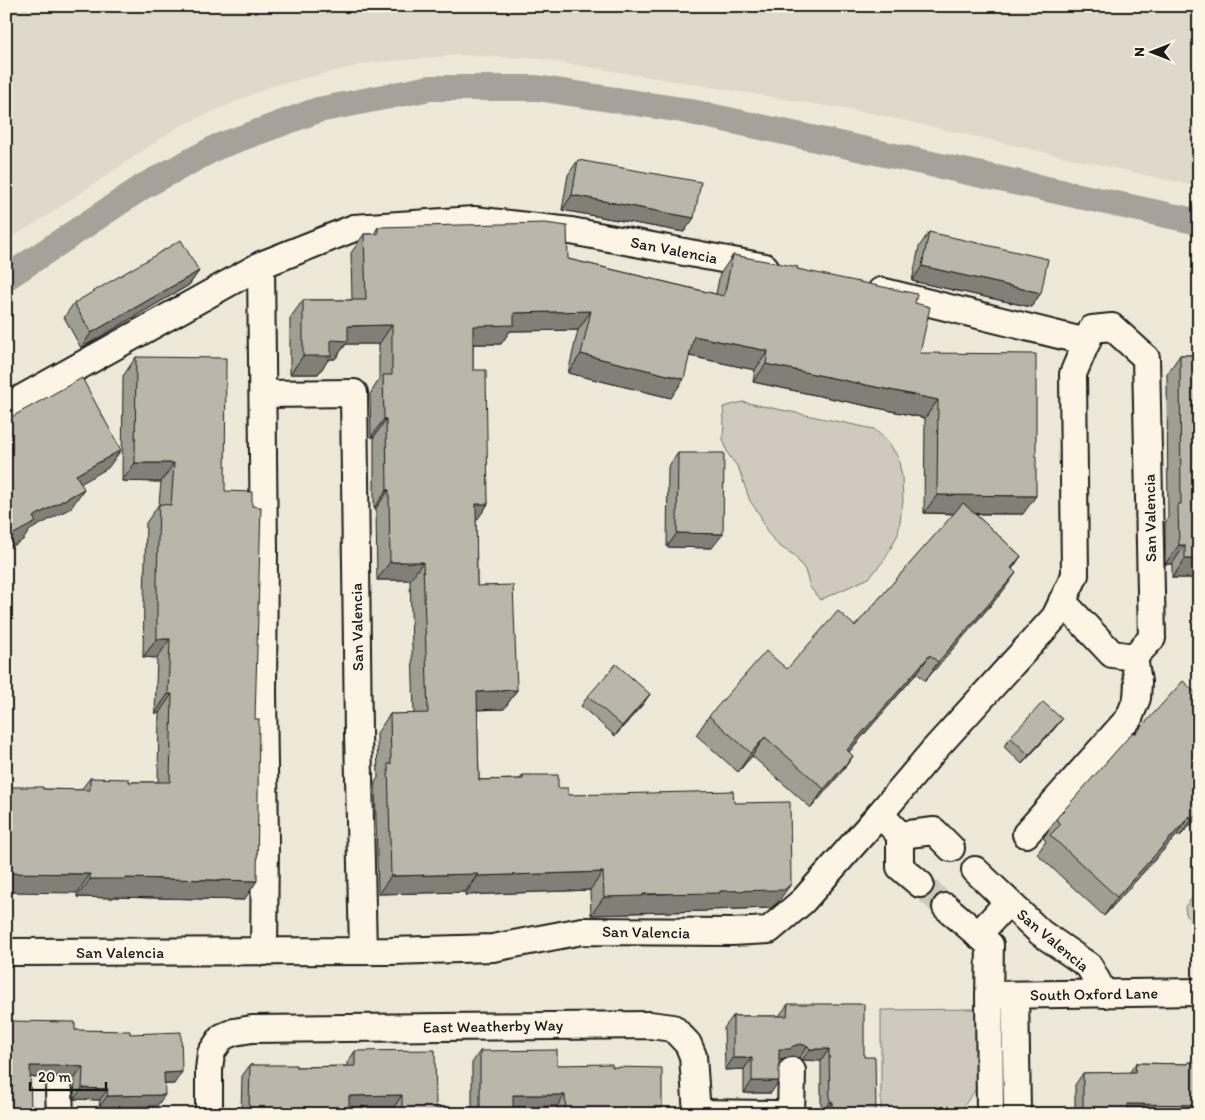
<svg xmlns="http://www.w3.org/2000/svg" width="1205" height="1120" font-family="Itim,sans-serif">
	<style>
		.built { fill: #ded9cb }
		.green { fill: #cfcabd; stroke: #76736c }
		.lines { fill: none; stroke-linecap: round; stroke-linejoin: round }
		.canal { stroke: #a7a299; stroke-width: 26 }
		.street-tunnel { stroke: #cec9bd; stroke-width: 26; stroke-dasharray: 26 13; stroke-linecap: butt }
		.street-casing { stroke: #1c1c1c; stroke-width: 30 }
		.street { stroke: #fcf5e5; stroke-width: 26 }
		.wall { fill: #a09d92; stroke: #1c1c1c }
		.shaded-wall { fill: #827f77; stroke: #1c1c1c }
		.building { fill: #bab6aa; stroke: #1c1c1c }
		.labels { text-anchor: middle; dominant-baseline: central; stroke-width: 4.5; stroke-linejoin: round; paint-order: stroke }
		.street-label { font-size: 16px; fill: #1c1c1c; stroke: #fcf5e5 }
	</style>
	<rect width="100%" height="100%" fill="#eee8d9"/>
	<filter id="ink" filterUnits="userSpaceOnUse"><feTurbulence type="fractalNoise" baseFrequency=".02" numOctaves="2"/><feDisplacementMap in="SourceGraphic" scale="10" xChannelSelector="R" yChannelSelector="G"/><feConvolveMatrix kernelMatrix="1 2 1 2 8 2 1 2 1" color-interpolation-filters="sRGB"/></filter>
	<g filter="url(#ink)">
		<path class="built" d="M6,6H1199V187L875,114L540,59L459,55L369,63L269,87L178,127L45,217L6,241Z"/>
		<g class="green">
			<path d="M743,402L874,429L888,442L898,457L902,477L903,501L898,534L885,559L869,578L820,600L810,587L805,570L794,555L779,546L767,532L760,515L750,501L739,469L728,454L723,439L724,419L723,407Z"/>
			<path d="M1199,889V927C1190,922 1186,918 1185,907Z"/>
			<path d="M976,1009V1089L958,1114H881V1010Z"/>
		</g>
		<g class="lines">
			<path class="canal" d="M6,278L144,186L217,147L318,110L430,88H537L682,110L1199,222"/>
			<path class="street-tunnel" d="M920,884L946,907"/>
			<defs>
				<g id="street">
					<path d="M261,265L264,550L263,692L265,841L264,952"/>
					<path d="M881,291L1087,342"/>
					<path d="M263,394L354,393L358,734L363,951"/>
					<path d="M6,407L261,265L354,228L474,220L571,231L765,267"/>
					<path d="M880,814L900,835V867L920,884"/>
					<path d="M1026,834L1129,718L1137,698L1138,682L1134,657"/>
					<path d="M900,835L934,831L951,848"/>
					<path d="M975,870L1041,933L1089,966L1104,994"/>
					<path d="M946,907L990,945L989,995L990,1112"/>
					<path d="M978,935L1008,902"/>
					<path d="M6,952L391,951L493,948L582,931L732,932L769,930L803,901L880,814L934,750L1055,617L1075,575L1073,374L1092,329L1112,327L1146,358L1152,638L1134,657L1112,654L1062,601"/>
					<path d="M989,995L1199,992"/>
					<path d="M1015,995L1017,1110"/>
					<path d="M59,1091L60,1114"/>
					<path d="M697,1113L775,1114"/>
					<path d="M209,1114V1070L211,1053L222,1037L234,1032L252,1029L650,1025L673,1028L688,1044L693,1056L697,1114"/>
					<path d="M791,1114L792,1071"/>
				</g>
			</defs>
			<use href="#street" class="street-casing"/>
			<use href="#street" class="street"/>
		</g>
		<g class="wall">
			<path d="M578,160L684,232L562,210L568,175Z"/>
			<path d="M378,227L568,259L716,294L720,274L733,255L797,269L915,303L920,353L1023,514H975L1021,556L1012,569L1003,591L925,681L917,673L849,752L853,756L840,774L811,808L752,756L738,772L696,735L709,716L787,669L855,626L954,514L924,513L925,418L753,382L755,370L689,356L671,398L568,373L578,330L510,331L501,344H473V370L488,504L476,521L477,586L517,690L504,709L477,710L479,780L520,779L523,775L558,788L568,795L734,803L778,902L771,908L708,910L707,911L631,913L630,914L591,915L590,890L465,895V892L378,894L375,782L378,778L377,733L390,714H414L410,580H377L376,508H374V437H371L370,394L379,380V344H346L335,359H329L318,374H290V318L303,300H352L351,253L364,234H374Z"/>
			<path d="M929,232L1041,293L1031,307L912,281L919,247Z"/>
			<path d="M199,271L189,285L81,348L64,317L74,303Z"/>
			<path d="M1180,355H1199V578H1172V564H1165V523L1168,518L1167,374Z"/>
			<path d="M136,357L225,491L244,900L114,897L113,898L77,897V893L43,789L81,790L90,778L129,782H158L159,713H155L157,658L143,657L144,600L146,523L159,504L161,482L122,481L123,376Z"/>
			<path d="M678,453L712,548L667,547L668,467Z"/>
			<path d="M650,694L643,704L615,736L581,706L588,696Z"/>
			<path d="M1199,696V816L1179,837L1177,835L1104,916L1037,854L1046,841L1043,838L1056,819L1135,734Z"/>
			<path d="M1062,719L1055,728L1022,764L1004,747L1010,737Z"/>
			<path d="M788,1004L864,1057L876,1114H821V1061L802,1060L799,1058L792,1056L785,1058L782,1060H779L771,1093H744V1069L725,1070L724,1028L733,1016H779Z"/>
			<path d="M6,1021L75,1030L130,1034L174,1084H164L157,1106L99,1107L100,1100L74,1099L75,1078H66L59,1076L53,1078L30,1077Z"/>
			<path d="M355,1051L436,1109H472V1063L480,1051L557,1065L612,1067L658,1114H557V1106L513,1107V1114H394V1107H349V1114H241L242,1076L250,1065L296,1067L347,1066V1063Z"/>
			<path d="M1188,1062L1199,1114H1075V1085L1083,1073H1129L1136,1063L1187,1064Z"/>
		</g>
		<g class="shaded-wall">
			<path d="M572,195L694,218L684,232L562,210Z"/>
			<path d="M922,266L1041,293L1031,307L912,281Z"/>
			<path d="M199,271L189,285L81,348L91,333Z"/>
			<path d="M591,311L578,330L510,331L501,344H460L473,326L514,313Z"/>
			<path d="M392,325L379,344H346L335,359H329L318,374H290L303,356L331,340L348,326Z"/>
			<path d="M694,336L768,351L755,370L681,354Z"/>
			<path d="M581,354L684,379L671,398L568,373Z"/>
			<path d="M766,364L938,400L925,418L753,382Z"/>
			<path d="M384,419H386L374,437H371Z"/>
			<path d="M121,450L108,468L63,494L76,475Z"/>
			<path d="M135,463H174L161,482L122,481Z"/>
			<path d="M84,489L71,508L30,530L23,540L6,550V538L33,517Z"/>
			<path d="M387,490H389L376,508H374Z"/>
			<path d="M937,495L1036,496L1023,514L924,513Z"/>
			<path d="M476,504H488L475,523Z"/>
			<path d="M677,533L723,534L712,548L667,547Z"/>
			<path d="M1179,545H1185L1172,564H1165Z"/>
			<path d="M1021,556L1008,575L1011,568Z"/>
			<path d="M1185,559H1199V578H1172Z"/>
			<path d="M390,562H423L410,580H377Z"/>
			<path d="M1016,573L1003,591L925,681L938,662Z"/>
			<path d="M157,639H170L157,658L143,657Z"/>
			<path d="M930,655L917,673L834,769L847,750Z"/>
			<path d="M517,690L504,709L464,710L477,692Z"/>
			<path d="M168,694H172L159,713H155Z"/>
			<path d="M650,694L643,704L615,736L622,726Z"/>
			<path d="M1062,719L1055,728L1022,764L1029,755Z"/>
			<path d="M765,737L752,756L738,772L751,753Z"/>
			<path d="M853,756L840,774L811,808L824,789Z"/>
			<path d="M1199,812V816L1179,837L1192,819Z"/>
			<path d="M1190,816L1177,835L1104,916L1117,897Z"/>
			<path d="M603,872L590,890L465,895L478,876Z"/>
			<path d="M6,873L90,874L77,893L6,892Z"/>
			<path d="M478,874L465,892L378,894L391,876Z"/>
			<path d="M126,878L257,881L244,900L114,897L113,898L77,897L90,879Z"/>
			<path d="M791,884L778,902L771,908L708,910L707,911L631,913L630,914L591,915L604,897L720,891Z"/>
			<path d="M800,1044L808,1046L799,1058L792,1056L785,1058L782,1060H771L779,1049Z"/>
			<path d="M810,1049H829L821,1061L802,1060Z"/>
			<path d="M733,1058H752L744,1069L725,1070Z"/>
			<path d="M67,1065L83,1067L75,1078H66L59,1076L53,1078L23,1077L30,1066Z"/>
			<path d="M182,1072L174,1084H156L164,1073Z"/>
			<path d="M752,1081H779L771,1093H744Z"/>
			<path d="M82,1088L108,1089L100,1100L74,1099Z"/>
			<path d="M165,1095L157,1106L99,1107L107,1096Z"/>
			<path d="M402,1095L394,1107H340L349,1096Z"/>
			<path d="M513,1095H565L557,1106L505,1107Z"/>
			<path d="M830,1102H833L825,1114H821Z"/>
			<path d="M1128,1104L1199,1105V1114H1121Z"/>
			<path d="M647,1108H662L658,1114H643Z"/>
			<path d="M249,1109H268L265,1114H246Z"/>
		</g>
		<g class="building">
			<path d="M578,160L701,182L694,218L572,195Z"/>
			<path d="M545,223L567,226L568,259L724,296L733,255L798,267L797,269L917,294L915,303L930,307L920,353L1036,354V496L937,495L938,400L766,364L768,351L694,336L684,379L581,354L591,311L514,313V325L473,326V370H486L488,504H476L477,586L513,585L517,690L477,692L479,780L523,779V775H558V788H568V795L733,791L734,803L790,802L791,884L784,890L720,891V893L643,894V896L604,897L603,872L478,876V874L391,876L388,764H391L390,714L428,713L423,562H390L389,490H387L386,419H384L383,375H392V325L348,326V341L331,340V356H303V300H366L364,234H378V227Z"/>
			<path d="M929,232L1048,259L1041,293L922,266Z"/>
			<path d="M181,240L199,271L91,333L74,303Z"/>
			<path d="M1180,355H1199V559H1185V545H1179L1178,504H1181Z"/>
			<path d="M136,357L226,358L225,491L252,492V506L261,507L255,719H259L257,881L126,878V879H90V874L6,873V787H43V789L90,790V778L129,779V782H170L172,694H168L170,639H157V581L159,504L171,505L174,463H135Z"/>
			<path d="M82,378L121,450L76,475L84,489L33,517L36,522L6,538V420Z"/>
			<path d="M678,453H724L723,534L677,533Z"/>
			<path d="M963,503L1021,556L1011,568L1016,573L938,662L930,655L847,750L853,756L824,789L765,737L751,753L709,716L766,651L787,669L838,611L855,626Z"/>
			<path d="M616,664L650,694L622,726L588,696Z"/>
			<path d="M1183,681L1199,696V812L1192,819L1190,816L1117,897L1050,835L1061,824L1056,819L1133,732L1135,734Z"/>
			<path d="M1043,702L1062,719L1029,755L1010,737Z"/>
			<path d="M788,1004H864V1057H875L876,1114H833V1102H830L829,1049H810L808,1046L800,1044L793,1046L790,1049H779V1081H752V1058H733V1016H787Z"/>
			<path d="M6,1021L75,1022V1030L130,1031V1034L181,1032L182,1072L164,1073L165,1095L107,1096L108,1089L82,1088L83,1067L74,1066L67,1065L61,1066H30L31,1114H6Z"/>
			<path d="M435,1050L436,1109H480V1051L557,1050V1065L612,1064V1067L662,1068V1108H647V1114H566L565,1095H513V1114H402V1095L349,1096V1114H268V1109H249L250,1065H296V1067L355,1066V1051Z"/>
			<path d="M1188,1062H1199V1105L1128,1104V1114H1083V1073L1135,1072L1136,1063L1188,1064Z"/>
		</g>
	</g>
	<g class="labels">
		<g class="street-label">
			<text transform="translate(674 250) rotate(11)">San Valencia</text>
			<text transform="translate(1150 518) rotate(-91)">San Valencia</text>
			<text transform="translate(357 627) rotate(-91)">San Valencia</text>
			<text transform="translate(646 932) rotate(1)">San Valencia</text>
			<text transform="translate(1053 940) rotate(40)">San Valencia</text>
			<text x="120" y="952">San Valencia</text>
			<text transform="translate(1094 994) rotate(-1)">South Oxford Lane</text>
			<text transform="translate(493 1026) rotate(-1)">East Weatherby Way</text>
		</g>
	</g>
	<rect width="1205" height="1120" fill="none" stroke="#fcf5e5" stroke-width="25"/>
	<rect x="12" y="12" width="1180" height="1095" fill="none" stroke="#1c1c1c" stroke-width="2" filter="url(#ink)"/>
	<g transform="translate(1152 52) rotate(270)" stroke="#fcf5e5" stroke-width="4" paint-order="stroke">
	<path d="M0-4L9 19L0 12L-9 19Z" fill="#1c1c1c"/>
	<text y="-8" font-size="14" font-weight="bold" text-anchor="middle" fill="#1c1c1c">N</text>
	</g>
	<path d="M30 1082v8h76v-8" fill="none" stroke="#1c1c1c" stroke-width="2.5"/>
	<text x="38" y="1082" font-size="15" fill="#1c1c1c" stroke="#fcf5e5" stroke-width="4" paint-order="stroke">20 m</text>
</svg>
